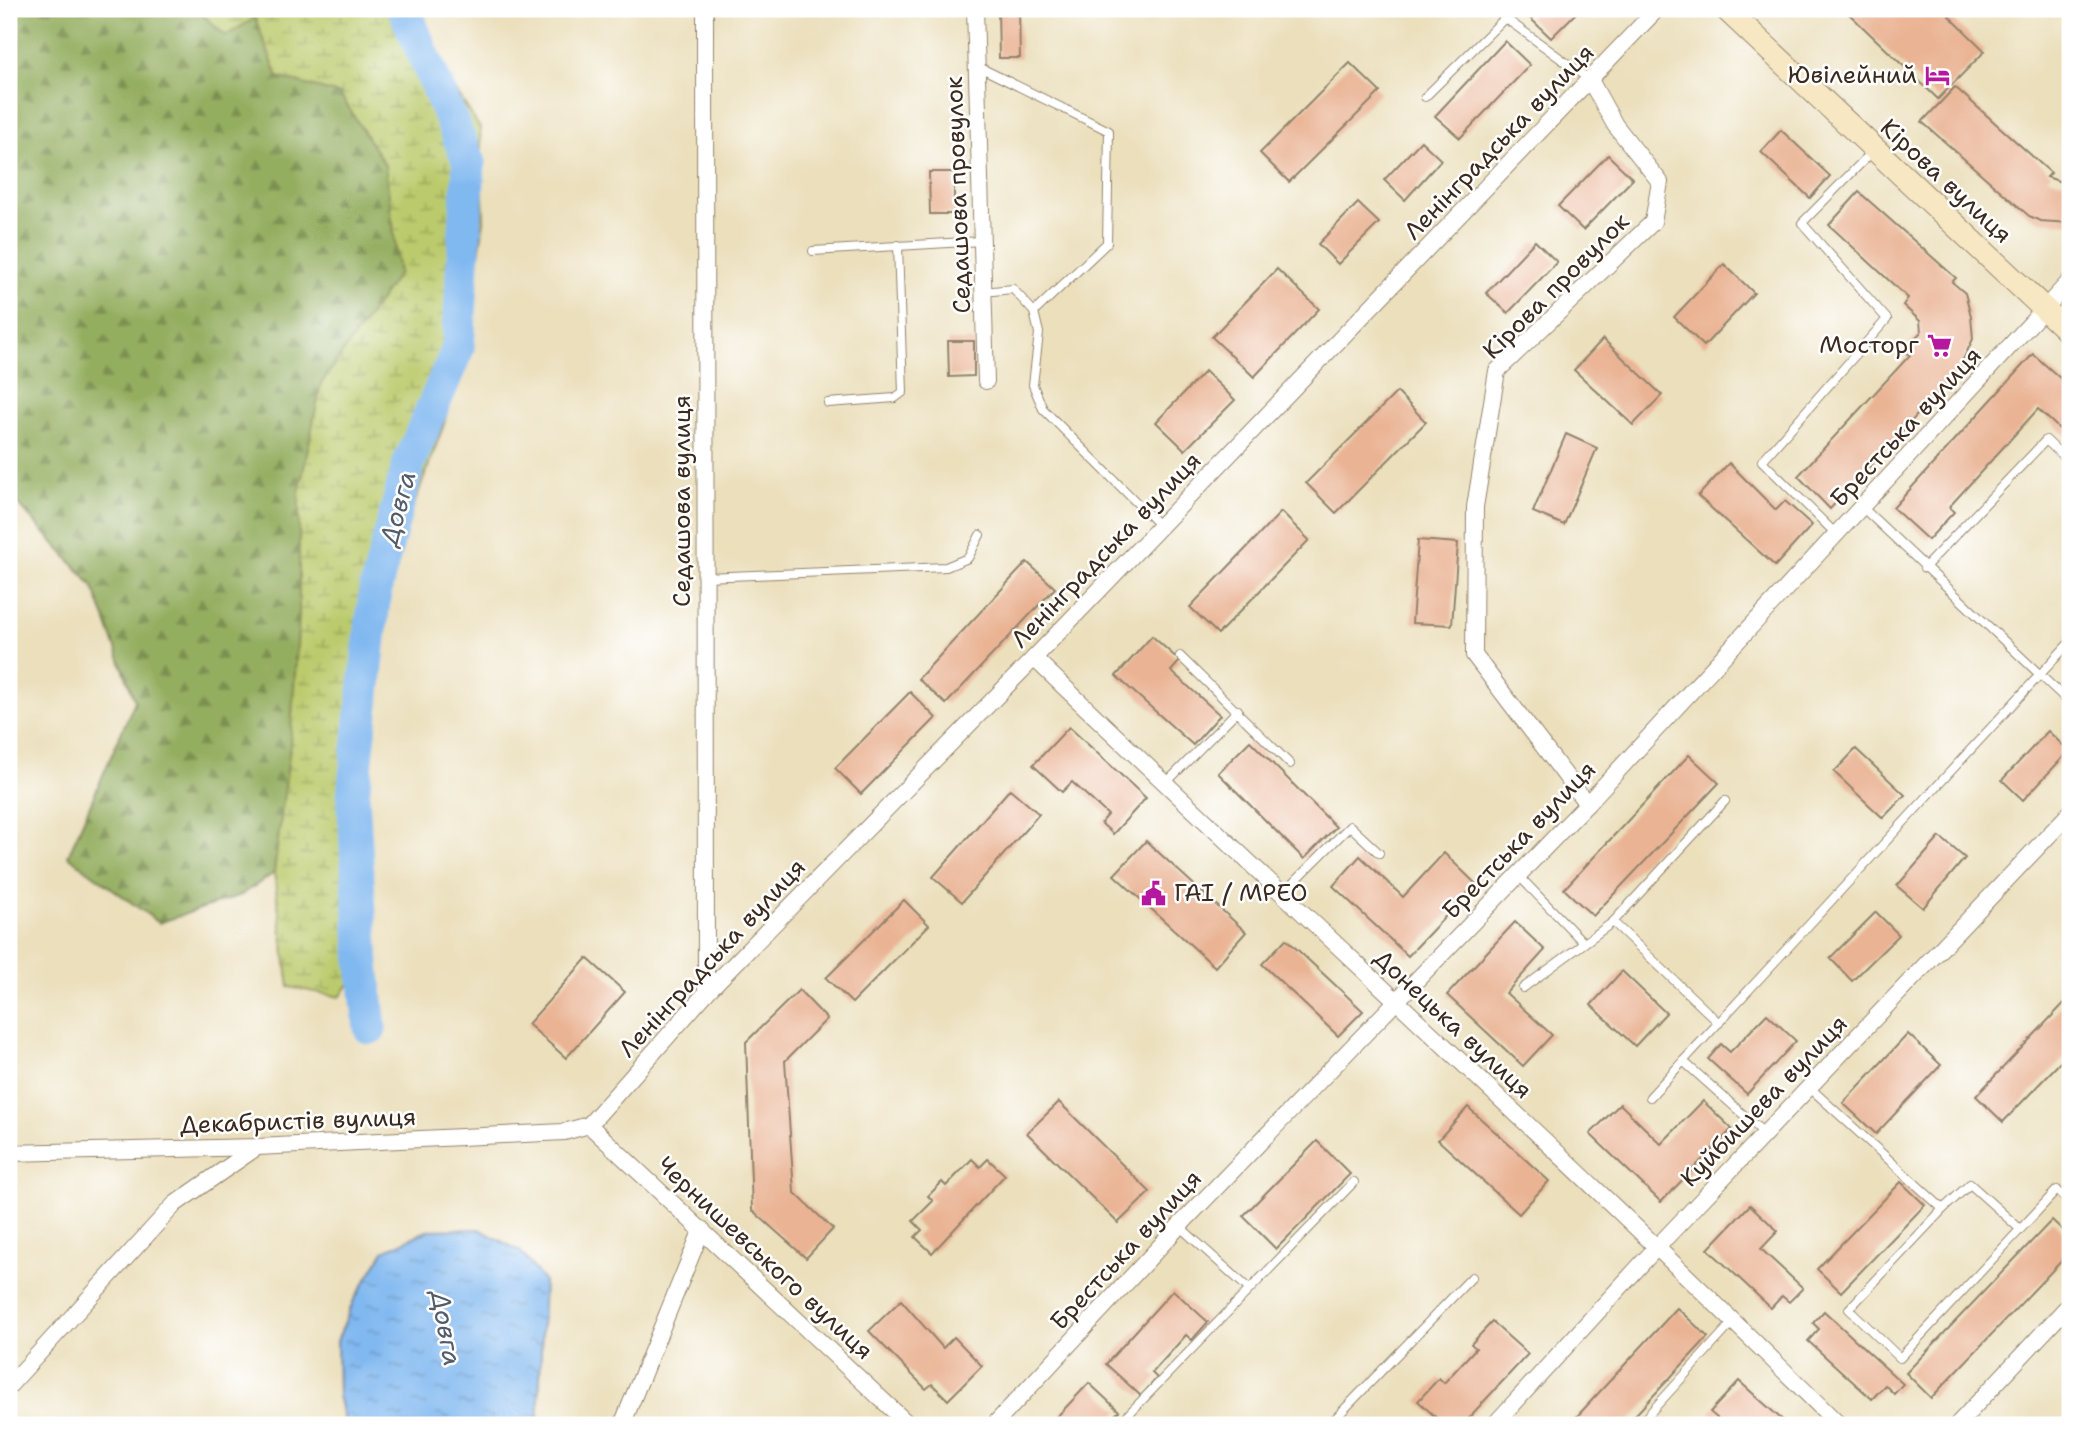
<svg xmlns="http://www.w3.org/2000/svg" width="2079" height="1434" font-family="'Shantell Sans',sans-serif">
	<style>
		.forest { fill: url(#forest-firs); stroke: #686c3f; stroke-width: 2 }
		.wetland { fill: url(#wetland-marsh); stroke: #7b7a45; stroke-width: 2 }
		.water { fill: url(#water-ripples); stroke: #5e7187; stroke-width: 2 }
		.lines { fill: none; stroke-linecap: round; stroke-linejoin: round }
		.river { stroke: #80b8f0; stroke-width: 33 }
		.building { fill: #eab494 }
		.service-casing { stroke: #93846d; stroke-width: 10 }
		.minor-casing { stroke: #93846d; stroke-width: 18 }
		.secondary-casing { stroke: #93846d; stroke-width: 25 }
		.service { stroke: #fff; stroke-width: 8 }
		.minor { stroke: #fff; stroke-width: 16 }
		.secondary { stroke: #f7e8c3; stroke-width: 23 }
		.labels { text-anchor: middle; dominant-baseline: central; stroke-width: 5; stroke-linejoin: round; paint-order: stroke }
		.poi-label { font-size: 24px; fill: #3b2a1e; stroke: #fff; text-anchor: end }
		.street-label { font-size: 24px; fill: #3b2a1e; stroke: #fff }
		.water-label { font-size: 26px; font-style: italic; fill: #535c68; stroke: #fff }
	</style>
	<defs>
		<pattern id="forest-firs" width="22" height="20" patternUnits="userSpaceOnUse" patternTransform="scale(1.75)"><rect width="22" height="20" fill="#94ae60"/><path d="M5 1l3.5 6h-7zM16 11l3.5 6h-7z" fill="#7a8e4f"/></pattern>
		<pattern id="wetland-marsh" width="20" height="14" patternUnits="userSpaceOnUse" patternTransform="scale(1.75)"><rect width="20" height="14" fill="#bbca6c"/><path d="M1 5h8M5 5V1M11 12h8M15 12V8" fill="none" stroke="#99a458"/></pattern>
		<pattern id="water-ripples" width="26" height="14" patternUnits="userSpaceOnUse" patternTransform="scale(1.75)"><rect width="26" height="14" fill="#80b8f0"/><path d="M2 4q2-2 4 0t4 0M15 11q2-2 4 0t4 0" fill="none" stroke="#6a96c2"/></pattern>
	</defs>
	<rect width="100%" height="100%" fill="#fff"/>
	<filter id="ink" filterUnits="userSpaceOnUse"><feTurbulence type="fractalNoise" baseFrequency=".0143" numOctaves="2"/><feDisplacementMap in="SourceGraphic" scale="14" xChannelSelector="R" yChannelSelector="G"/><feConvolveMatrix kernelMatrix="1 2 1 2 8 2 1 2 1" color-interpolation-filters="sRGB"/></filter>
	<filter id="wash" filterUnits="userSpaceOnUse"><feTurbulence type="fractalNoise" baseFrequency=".00686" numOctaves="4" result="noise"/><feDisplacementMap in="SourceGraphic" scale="28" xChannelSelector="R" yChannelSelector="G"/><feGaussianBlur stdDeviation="1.57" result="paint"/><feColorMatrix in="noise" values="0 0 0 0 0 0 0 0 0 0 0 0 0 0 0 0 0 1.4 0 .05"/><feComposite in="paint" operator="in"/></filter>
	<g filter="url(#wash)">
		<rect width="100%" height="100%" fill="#ebdfbc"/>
		<path class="forest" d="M9,9H197L225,36L255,18L278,77L340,94L385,165L399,273L321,384L299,493V617L290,747L274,873L241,895L159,923L68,856L135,701L93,586L9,494Z"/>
		<path class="wetland" d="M197,9H422L441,68L480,128L484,221L476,275L444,424L413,507L375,591V725L365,795L370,904L363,964L340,997L289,987L274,873L290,747L299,617V493L321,384L399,273L385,165L340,94L278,77L255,18L225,36Z"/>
		<path class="water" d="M479,1229L521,1252L544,1281L538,1425H345L338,1395L337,1341L354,1300L384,1251L428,1230Z"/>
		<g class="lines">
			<path class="river" d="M370,1028L363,964L353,796L375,591L409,462L458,348L469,162L404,9"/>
		</g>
		<g id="blocks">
			<g class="building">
				<path d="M998,9H1019L1020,58H999Z"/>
				<path d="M1537,9H1580L1551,38L1529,17Z"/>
				<path d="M1844,9H1956L1949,16L1985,51L1938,99Z"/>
				<path d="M1505,41L1530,65L1460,138L1435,116Z"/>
				<path d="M1350,63L1380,92L1289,182L1260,153Z"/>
				<path d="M1955,87L2051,173L2047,177L2061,182L2070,180V223L2040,221L2029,216L1922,122Z"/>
				<path d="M1781,130L1830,176L1810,198L1761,152Z"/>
				<path d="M1421,141L1441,160L1405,200L1384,180Z"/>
				<path d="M1608,155L1633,179L1583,230L1558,206Z"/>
				<path d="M929,172H954V214H930Z"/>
				<path d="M1859,192L1956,278L1952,282L1965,293L1971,316L1973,339L1957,372L1830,509L1798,476L1910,355L1903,350L1921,332L1920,321L1903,305L1908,298L1829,225Z"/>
				<path d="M1358,203L1379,223L1338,264L1318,244Z"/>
				<path d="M1535,241L1557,262L1508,313L1486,293Z"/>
				<path d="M1724,264L1754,293L1704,346L1674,317Z"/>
				<path d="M1277,269L1319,309L1254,377L1212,337Z"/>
				<path d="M1603,339L1662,395L1633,425L1574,370Z"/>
				<path d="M948,341H974V376L949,377Z"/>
				<path d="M2033,354L2070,387V439L2038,409L1949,507L1954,512L1928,540L1893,508Z"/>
				<path d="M1205,371L1235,400L1185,450L1156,422Z"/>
				<path d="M1397,392L1426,422L1336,513L1306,483Z"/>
				<path d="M1566,434L1597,448L1564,525L1533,512Z"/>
				<path d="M1729,463L1776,510L1785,501L1812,525L1775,566L1698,496Z"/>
				<path d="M1281,512L1309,540L1218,634L1190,607Z"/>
				<path d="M1418,540L1458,543L1452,625L1412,623Z"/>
				<path d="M1027,562L1055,588L946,704L918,679Z"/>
				<path d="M1152,636L1180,661L1171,671L1220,715L1193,745L1116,676Z"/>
				<path d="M910,692L936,718L861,794L835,768Z"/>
				<path d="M1069,727L1146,798L1113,834L1101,823L1108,815L1072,782L1062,792L1033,765Z"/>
				<path d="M2048,731L2069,751L2023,800L2002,780Z"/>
				<path d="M1250,741L1336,827L1304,859L1218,773Z"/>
				<path d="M1856,749L1905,795L1883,818L1834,772Z"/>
				<path d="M1689,755L1719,783L1593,916L1564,889Z"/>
				<path d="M1010,789L1039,814L962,902L933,877Z"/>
				<path d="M1940,837L1965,858L1923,908L1897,886Z"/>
				<path d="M1146,841L1246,932L1215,967L1114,875Z"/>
				<path d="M1444,853L1476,884L1408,956L1333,886L1360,856L1403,897Z"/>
				<path d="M904,900L929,925L852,1003L826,978Z"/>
				<path d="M1876,912L1899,935L1852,981L1830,958Z"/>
				<path d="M1515,922L1545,950L1506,993L1552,1035L1523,1066L1447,995Z"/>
				<path d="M1286,939L1363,1011L1338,1036L1262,964Z"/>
				<path d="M587,958L625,992L566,1058L528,1024Z"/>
				<path d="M1622,971L1666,1013L1635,1046L1591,1005Z"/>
				<path d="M799,990L827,1019L785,1061L794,1192L833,1229L806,1258L752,1210L746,1042Z"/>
				<path d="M2070,997V1052L2003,1122L1976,1096Z"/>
				<path d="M1767,1014L1796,1041L1747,1094L1708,1059L1721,1044L1730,1052Z"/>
				<path d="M1908,1034L1941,1065L1876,1134L1843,1103Z"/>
				<path d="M1703,1101L1732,1129L1661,1202L1590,1134L1620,1104L1661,1144Z"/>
				<path d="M1059,1102L1150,1192L1118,1223L1027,1133Z"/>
				<path d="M1468,1107L1549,1181L1519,1214L1438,1140Z"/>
				<path d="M1317,1141L1350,1174L1276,1249L1243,1216Z"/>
				<path d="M972,1159L980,1167L988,1159L1005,1175L932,1253L915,1237L922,1230L913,1221L933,1201L928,1196L942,1182L946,1186Z"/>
				<path d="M1901,1182L1925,1205L1841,1292L1817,1269Z"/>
				<path d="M1750,1205L1778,1231L1761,1249L1803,1288L1789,1302L1782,1296L1771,1308L1708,1249Z"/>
				<path d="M2052,1220L2070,1237V1252L1931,1398L1906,1373Z"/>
				<path d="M1173,1290L1208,1322L1192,1340L1186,1335L1152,1373L1157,1378L1141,1396L1106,1364Z"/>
				<path d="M901,1300L943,1348L954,1337L982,1366L948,1400L932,1384L926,1389L869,1331Z"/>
				<path d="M1677,1308L1708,1337L1626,1425H1569Z"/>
				<path d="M1824,1311L1903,1384L1894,1394L1885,1385L1872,1399L1808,1341L1819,1329L1813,1323Z"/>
				<path d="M1492,1322L1528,1354L1462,1425H1444L1418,1401L1439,1378L1444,1383L1476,1348L1471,1344Z"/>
				<path d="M1739,1381L1788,1425H1725L1710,1412Z"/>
				<path d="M1089,1383L1119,1411L1106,1425H1049Z"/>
			</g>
		</g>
	</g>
	<g filter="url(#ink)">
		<use href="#blocks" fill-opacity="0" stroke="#93846d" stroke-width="2"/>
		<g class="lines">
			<defs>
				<g id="service">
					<path d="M977,66L1109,131L1107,243L1034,312"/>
					<path d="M1425,97L1505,18L1590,80"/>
					<path d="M813,251L982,241"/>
					<path d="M983,292L1013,289L1034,312L1039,333L1033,385L1043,409L1160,526"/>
					<path d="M828,403L895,398L903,392L898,245"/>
					<path d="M1863,508L2070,703"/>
					<path d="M1838,536L1762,461L1887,319L1802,223L1872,152"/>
					<path d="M1924,568L2046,440L2070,463"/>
					<path d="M705,577L946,567L968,558L980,535"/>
					<path d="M1180,656L1290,764"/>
					<path d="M1165,784L1238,710"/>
					<path d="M1518,875L1583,942"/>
					<path d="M1283,893L1350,826L1379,853"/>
					<path d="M1613,922L1719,1023"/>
					<path d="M1523,988L1613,922L1725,801"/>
					<path d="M1683,1061L1764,1133"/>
					<path d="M1809,1087L1943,1209L1849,1309L1900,1358L2057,1190L2070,1203"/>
					<path d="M1650,1097L2070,642"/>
					<path d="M1943,1209L1970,1184L2020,1229"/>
					<path d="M1179,1226L1249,1289"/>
					<path d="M1118,1425L1354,1182"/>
					<path d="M1329,1425L1472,1277"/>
					<path d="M1639,1425L1734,1321"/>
				</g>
				<g id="minor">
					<path d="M705,9L706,993"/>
					<path d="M975,9L986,381"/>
					<path d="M1034,658C1301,915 1576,1164 1839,1425"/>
					<path d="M1587,804L1474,655L1475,507L1497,371L1653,222L1660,182L1615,125L1590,80"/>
					<path d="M589,1125L706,993L1034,658L1657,9"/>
					<path d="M589,1125L909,1425"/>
					<path d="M9,1153L257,1147L564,1132L589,1125"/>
					<path d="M9,1386L175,1204L257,1147"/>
					<path d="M622,1425L702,1229"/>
					<path d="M994,1425L1179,1226L1587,804L2070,281"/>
					<path d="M1494,1425L1657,1247L2070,813"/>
					<path d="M1957,1425L2070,1304"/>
				</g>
				<path id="secondary" d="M1726,9L2070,333"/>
			</defs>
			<use href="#service" class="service-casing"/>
			<use href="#minor" class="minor-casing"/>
			<use href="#secondary" class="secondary-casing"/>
			<use href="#service" class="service"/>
			<use href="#minor" class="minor"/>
			<use href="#secondary" class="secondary"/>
		</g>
	</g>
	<defs>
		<symbol id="hotel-bare" viewBox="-9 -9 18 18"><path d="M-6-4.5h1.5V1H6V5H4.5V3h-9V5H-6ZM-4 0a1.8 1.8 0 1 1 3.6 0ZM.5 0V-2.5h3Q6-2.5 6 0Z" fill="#b5179e" stroke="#fff" stroke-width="2.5" paint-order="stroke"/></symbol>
		<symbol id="supermarket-bare" viewBox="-9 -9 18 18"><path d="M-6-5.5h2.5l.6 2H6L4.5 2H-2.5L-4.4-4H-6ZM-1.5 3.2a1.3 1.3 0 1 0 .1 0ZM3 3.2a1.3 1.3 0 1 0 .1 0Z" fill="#b5179e" stroke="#fff" stroke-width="2.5" paint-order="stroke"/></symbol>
		<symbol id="civic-bare" viewBox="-9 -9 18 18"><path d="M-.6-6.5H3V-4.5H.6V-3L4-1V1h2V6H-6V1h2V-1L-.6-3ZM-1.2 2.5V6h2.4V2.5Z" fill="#b5179e" stroke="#fff" stroke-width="2.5" paint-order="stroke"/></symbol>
	</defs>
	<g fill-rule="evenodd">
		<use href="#hotel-bare" x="1920" y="58" width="35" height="35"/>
		<use href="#supermarket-bare" x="1922" y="328" width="35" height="35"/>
		<use href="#civic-bare" x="1136" y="876" width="35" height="35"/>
	</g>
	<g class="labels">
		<g class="poi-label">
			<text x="1917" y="75">Ювілейний</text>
			<text x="1919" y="345">Мосторг</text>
			<text x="1174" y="893" text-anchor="start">ГАІ / МРЕО</text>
		</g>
		<g class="street-label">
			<text transform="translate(1499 142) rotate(-46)">Ленінградська вулиця</text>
			<text transform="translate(1946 181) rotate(43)">Кірова вулиця</text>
			<text transform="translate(958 195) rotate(-92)">Седашова провулок</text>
			<text transform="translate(1556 286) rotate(-45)">Кірова провулок</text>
			<text transform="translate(1906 427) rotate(-47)">Брестська вулиця</text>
			<text transform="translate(682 501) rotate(-90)">Седашова вулиця</text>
			<text transform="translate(1106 550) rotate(-46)">Ленінградська вулиця</text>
			<text transform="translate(1519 840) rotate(-46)">Брестська вулиця</text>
			<text transform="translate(712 958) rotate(-47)">Ленінградська вулиця</text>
			<text transform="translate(1453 1024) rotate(43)">Донецька вулиця</text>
			<text transform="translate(1764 1101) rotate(-46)">Куйбишева вулиця</text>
			<text transform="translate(298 1121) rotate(-2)">Декабристів вулиця</text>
			<text transform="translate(1126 1250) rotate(-47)">Брестська вулиця</text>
			<text transform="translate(765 1258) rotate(43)">Чернишевського вулиця</text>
		</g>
		<g class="water-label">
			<text transform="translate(397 508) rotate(-75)">Довга</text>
			<text transform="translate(447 1328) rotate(80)">Довга</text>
		</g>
	</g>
	<rect width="2079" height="1434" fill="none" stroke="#fff" stroke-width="35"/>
</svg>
